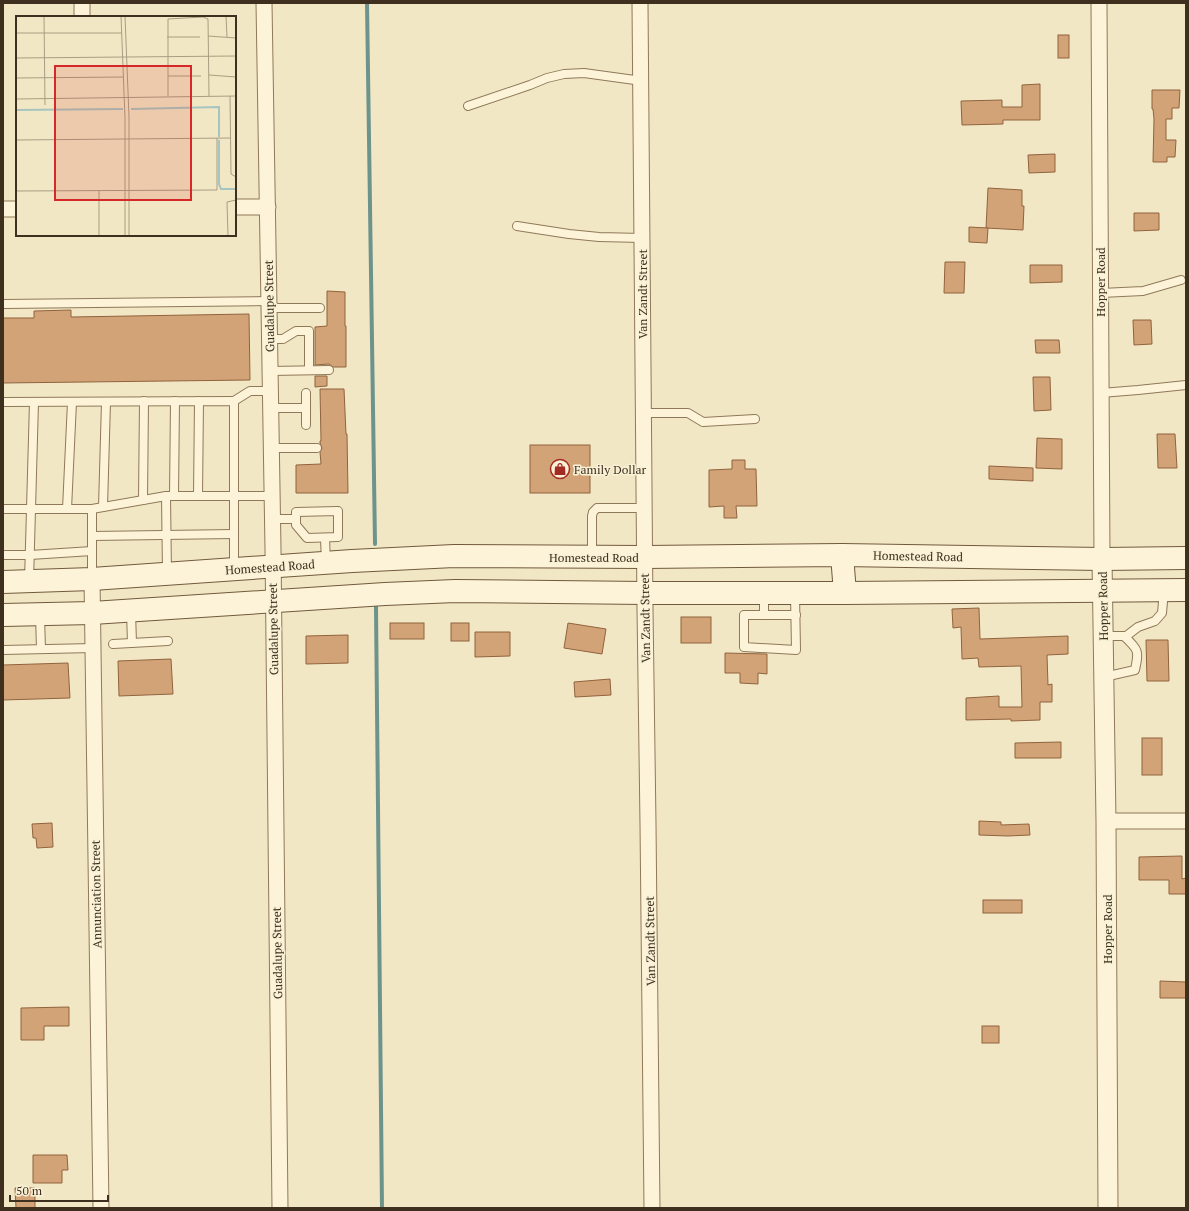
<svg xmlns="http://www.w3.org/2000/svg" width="1189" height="1211" font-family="'PT Serif',serif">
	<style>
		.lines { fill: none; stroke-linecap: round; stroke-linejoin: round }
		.stream { stroke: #6c948d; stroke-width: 4 }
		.building { fill: #d3a378; stroke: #90633d }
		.service-casing { stroke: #8f7959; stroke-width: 10 }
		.minor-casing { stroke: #8f7959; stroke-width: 17 }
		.tertiary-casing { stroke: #8f7959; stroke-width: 21 }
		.secondary-casing { stroke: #715a3c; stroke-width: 24 }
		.service { stroke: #fcf3d9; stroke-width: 8 }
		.minor { stroke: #fcf3d9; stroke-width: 15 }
		.tertiary { stroke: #fcf3d9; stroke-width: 19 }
		.secondary { stroke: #fcf3d9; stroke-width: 22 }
		.labels { text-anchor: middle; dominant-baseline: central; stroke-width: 3; stroke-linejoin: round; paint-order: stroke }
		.street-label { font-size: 12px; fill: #3e2f1e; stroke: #f9f1d5 }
		.poi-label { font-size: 12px; fill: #3e2f1e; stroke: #f9f1d5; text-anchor: start }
		.inset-river { fill: none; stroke: #a7c5be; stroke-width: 2 }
		.inset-road { fill: none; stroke: #aa9d82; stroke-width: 1 }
		.view { fill: #d62828; fill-opacity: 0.15; stroke: #d62828; stroke-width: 2 }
		.inset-edge { fill: none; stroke: #3e2f1e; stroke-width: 2 }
	</style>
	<rect width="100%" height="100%" fill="#f2e7c5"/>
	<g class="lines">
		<g class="stream">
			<path d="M367,3L375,544"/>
			<path d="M376,607L382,1208"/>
		</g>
	</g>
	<g class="building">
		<rect x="1058" y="35" width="11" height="23"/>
		<path d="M1040,84V120H1003V124L962,125L961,101L1002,100V107H1022V85Z"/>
		<path d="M1152,90H1180L1179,108H1172V119H1166V140H1176L1175,157H1167V162H1153L1154,119L1153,109H1152Z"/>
		<path d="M1055,154V172L1029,173L1028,155Z"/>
		<path d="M988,188L1022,190V206H1024L1023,230L986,228Z"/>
		<path d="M1134,213H1159V230L1134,231Z"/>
		<path d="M969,227L988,228L987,243L969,242Z"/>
		<path d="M945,262H965L964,293H944Z"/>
		<path d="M1030,265H1062V282L1030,283Z"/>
		<path d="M327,291L345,292V326H346V367H333L329,364L315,365V327L327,326Z"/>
		<path d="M71,310V317L249,314L250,380L3,383V318H34V311Z"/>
		<path d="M1133,320H1151L1152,344L1134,345Z"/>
		<path d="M1035,340H1059L1060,353H1036Z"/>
		<path d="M315,376H327V386L315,387Z"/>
		<path d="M1033,377H1050L1051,410L1034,411Z"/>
		<path d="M320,389H344L346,434H347L348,493H296V465L321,464L320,452L322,448L320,443V441H321Z"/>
		<path d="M1157,434H1175L1177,468H1158Z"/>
		<path d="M1037,438L1062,439V469L1036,468Z"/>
		<rect x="530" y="445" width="60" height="48"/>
		<path d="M732,460H745V469H756L757,506H736L737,518H724V506L709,507V470L732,469Z"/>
		<path d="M989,466L1033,468V481L989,479Z"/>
		<path d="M979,608L980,639L1068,636V654L1047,655L1048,685L1052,684V702H1040V720L1011,721V719L966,720V698L999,696V707H1022L1021,666L979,667L978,658L962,659L961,627L953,628L952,609Z"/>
		<rect x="681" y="617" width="30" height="26"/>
		<rect x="390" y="623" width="34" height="16"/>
		<rect x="451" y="623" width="18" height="18"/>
		<path d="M568,623L606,629L602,654L564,648Z"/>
		<path d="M475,632H510V656L475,657Z"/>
		<path d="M348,635V663L306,664V636Z"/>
		<path d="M1146,640H1168L1169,681H1147Z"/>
		<path d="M725,653L767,654V674L758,673V684L740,683V673H725Z"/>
		<path d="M171,659L173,694L119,696L118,661Z"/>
		<path d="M68,663L70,698L3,700V665Z"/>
		<path d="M610,679L611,695L575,697L574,682Z"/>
		<rect x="1142" y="738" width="20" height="37"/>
		<path d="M1061,742V758H1015V743Z"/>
		<path d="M979,821L1001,822V825L1029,824L1030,835L1008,836L979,835Z"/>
		<path d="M52,823L53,847L37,848L36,838H33L32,824Z"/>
		<path d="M1182,856V879L1186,878V894H1169V880H1139V857Z"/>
		<rect x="983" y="900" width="39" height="13"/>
		<path d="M1160,981L1186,982V998H1160Z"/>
		<path d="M69,1007V1026H44V1040H21V1008Z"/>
		<rect x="982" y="1026" width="17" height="17"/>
		<path d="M33,1155H67L68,1170H62V1183H33Z"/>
		<path d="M15,1188H35V1208H16Z"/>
	</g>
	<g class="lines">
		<defs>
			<g id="service">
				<path d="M468,106L530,85L547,78L564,74L584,73L642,81"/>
				<path d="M517,226L569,234L599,237L642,238"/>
				<path d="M1101,293L1143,291L1181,280"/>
				<path d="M3,304L269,301"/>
				<path d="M269,308H320"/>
				<path d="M269,339H283L296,331H309V370"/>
				<path d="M270,371L329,370"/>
				<path d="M306,393V425"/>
				<path d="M1101,393L1138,390L1186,385"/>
				<path d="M234,401L250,391H270"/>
				<path d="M3,402L234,401V569"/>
				<path d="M271,408H306"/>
				<path d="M643,413H688L703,422L755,419"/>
				<path d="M271,448H317"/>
				<path d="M166,496L167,574"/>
				<path d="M174,496L175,401"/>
				<path d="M198,496L199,401"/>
				<path d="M143,500L144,401"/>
				<path d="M103,507L106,402"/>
				<path d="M3,509H92L166,496H272"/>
				<path d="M67,509L72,402"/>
				<path d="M92,509V578"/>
				<path d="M338,511V537L307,538L296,525V512Z"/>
				<path d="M272,519H296"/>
				<path d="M92,536L234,534"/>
				<path d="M325,538L326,563"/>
				<path d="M3,555H30L92,551"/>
				<path d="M592,556V516L593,512L597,508H644"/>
				<path d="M29,581L34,402"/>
				<path d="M764,593V615H744V647L796,650L795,594"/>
				<path d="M131,612L132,643"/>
				<path d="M764,615H796"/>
				<path d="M40,616L41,649"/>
				<path d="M1104,636H1124C1139,650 1139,651 1135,670L1104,677"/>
				<path d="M1125,637L1138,627L1155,621L1162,613L1164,590"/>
				<path d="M113,644L168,641"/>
				<path d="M3,650L93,648"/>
			</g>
			<g id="minor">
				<path d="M82,3V17"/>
				<path d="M264,3L273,549L280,1208"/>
				<path d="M640,3L645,609L648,824L652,1208"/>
				<path d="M1099,3L1102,559"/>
				<path d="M235,207H268"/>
				<path d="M3,209H17"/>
				<path d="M92,579L101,1208"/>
				<path d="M1106,821H1186"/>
			</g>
			<path id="tertiary" d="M1102,559L1106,821L1108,1208"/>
			<g id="secondary">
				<path d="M842,555L845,593"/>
				<path d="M3,582L92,579L352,561L454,556L645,557L842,555L1102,559L1186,558"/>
				<path d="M3,615L92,613L385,594L455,591L645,593H845L1186,590"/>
			</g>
		</defs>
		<use href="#service" class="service-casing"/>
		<use href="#minor" class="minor-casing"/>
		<use href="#tertiary" class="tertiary-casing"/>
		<use href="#secondary" class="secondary-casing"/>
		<use href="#service" class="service"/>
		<use href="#minor" class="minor"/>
		<use href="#tertiary" class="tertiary"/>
		<use href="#secondary" class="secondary"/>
	</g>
	<defs>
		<symbol id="shop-ring" viewBox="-11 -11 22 22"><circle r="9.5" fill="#f9f1d5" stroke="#a32b23" stroke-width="1.5"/><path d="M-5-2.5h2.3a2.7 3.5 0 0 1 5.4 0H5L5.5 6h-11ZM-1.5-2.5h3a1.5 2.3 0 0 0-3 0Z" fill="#a32b23"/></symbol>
	</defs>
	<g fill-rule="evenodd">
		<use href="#shop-ring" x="549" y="458" width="22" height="22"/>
	</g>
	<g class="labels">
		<g class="street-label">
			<text transform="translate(1100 282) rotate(-90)">Hopper Road</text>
			<text transform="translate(642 294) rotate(-90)">Van Zandt Street</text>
			<text transform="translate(269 306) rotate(-91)">Guadalupe Street</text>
			<text transform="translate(918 556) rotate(1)">Homestead Road</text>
			<text x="594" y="557">Homestead Road</text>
			<text transform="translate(270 567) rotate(-4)">Homestead Road</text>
			<text transform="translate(1103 606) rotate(-91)">Hopper Road</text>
			<text transform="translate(645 618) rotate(-91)">Van Zandt Street</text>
			<text transform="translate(273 629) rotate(-91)">Guadalupe Street</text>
			<text transform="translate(96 894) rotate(-91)">Annunciation Street</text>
			<text transform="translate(1107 929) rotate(-90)">Hopper Road</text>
			<text transform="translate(650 941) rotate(-91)">Van Zandt Street</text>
			<text transform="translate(277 953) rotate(-91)">Guadalupe Street</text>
		</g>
		<g class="poi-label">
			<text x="574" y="469">Family Dollar</text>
		</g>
	</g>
	<g transform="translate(16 16)">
		<rect width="220" height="220" fill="#f2e7c5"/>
		<path class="inset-river" d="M115,93L203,91V121M0,94L107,93M203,124V168L205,173H220"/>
		<path class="inset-road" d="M28,0L29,89M105,0L109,102V220M109,0L113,101V220M210,0L211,21M0,17H106M192,20L220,22M151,21H184M0,42L220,40M193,59L220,61M152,60H185M0,62L108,61M152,80V3L187,1L192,3L193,80M214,80L215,158L220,161M0,83L220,80M0,124L215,122M0,175L201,174V122M83,175V220M212,220L211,186L220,184"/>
		<path class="view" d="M39,50H175V184H39Z"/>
		<rect width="220" height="220" class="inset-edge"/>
	</g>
	<rect width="1189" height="1211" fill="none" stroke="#3e2f1e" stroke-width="8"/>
	<path d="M10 1195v6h98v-6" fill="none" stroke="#3e2f1e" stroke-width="2"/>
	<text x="16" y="1195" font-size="12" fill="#3e2f1e" stroke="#f9f1d5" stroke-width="3" paint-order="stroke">50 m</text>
</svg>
